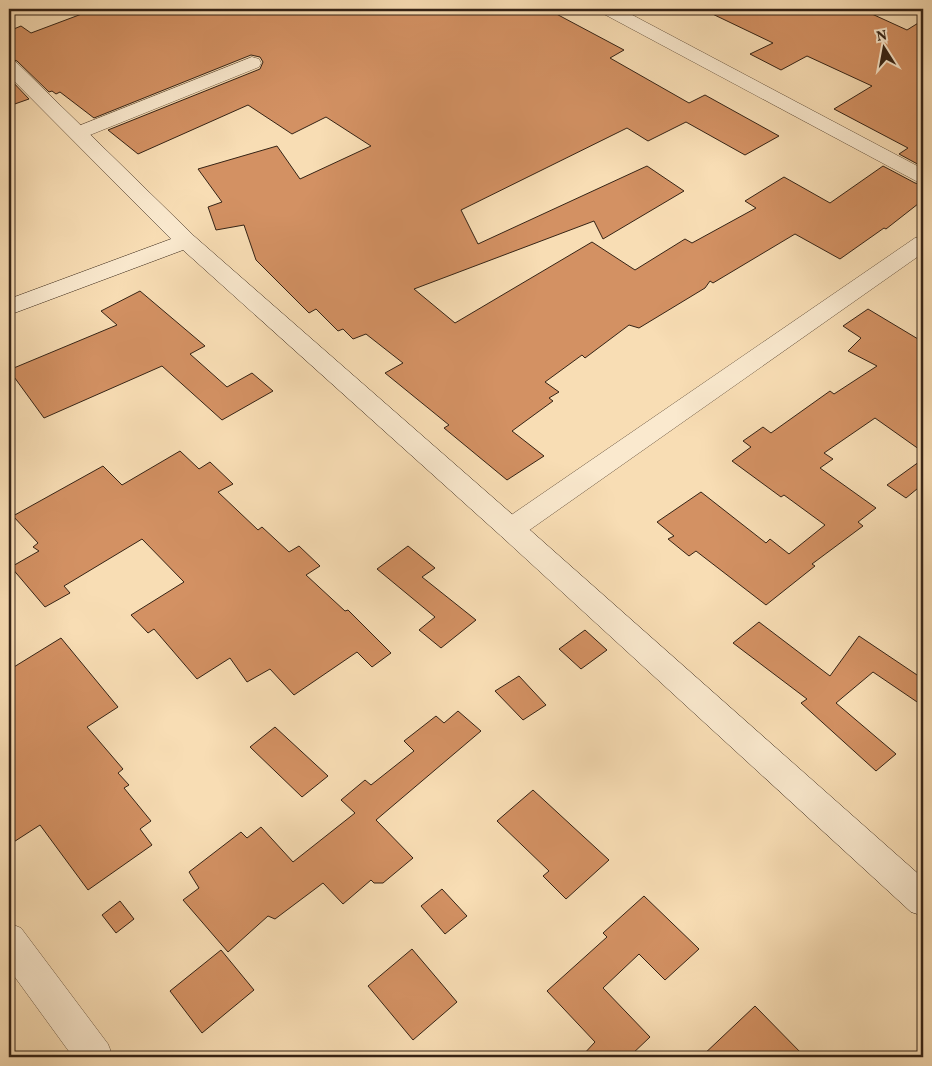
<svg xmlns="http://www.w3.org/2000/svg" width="932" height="1066" font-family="Vollkorn,serif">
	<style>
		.building { fill: #d39163; stroke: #352315 }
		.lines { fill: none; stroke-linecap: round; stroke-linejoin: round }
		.street-casing { stroke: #66523d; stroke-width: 1 }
		.secondary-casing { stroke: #352315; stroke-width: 1 }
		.street { fill: #fae9ce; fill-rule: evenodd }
		.secondary { fill: #fae9ce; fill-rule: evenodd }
	</style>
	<rect width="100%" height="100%" fill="#f8ddb4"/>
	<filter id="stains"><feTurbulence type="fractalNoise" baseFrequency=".004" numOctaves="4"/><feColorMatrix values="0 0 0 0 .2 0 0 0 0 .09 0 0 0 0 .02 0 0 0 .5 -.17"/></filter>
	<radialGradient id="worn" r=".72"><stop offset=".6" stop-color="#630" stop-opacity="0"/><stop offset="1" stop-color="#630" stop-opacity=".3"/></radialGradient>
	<g class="building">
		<path d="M95,9H276L282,12L291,9H547L624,50L610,58L689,103L705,95L779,136L745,155L686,122L648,141L627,128L461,210L478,244L647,166L684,191L603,239L594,221L414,289L455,323L592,242L635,270L685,239L692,243L756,208L745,201L784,177L830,203L883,166L915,183L923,185V200L886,229L884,228L840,259L795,234L713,283L710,281L705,288L639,328L629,325L585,358L582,355L545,382L559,392L549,398L553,401L512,431L544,456L507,480L444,428L449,425L385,373L403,363L366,334L353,339L343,329L338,331L316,309L309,313L256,260L244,225L216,230L208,207L222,202L198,169L277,146L300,179L371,146L326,117L292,134L248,105L138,154L108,130L260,69L263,62L260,57L251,55L94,118L60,92L56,94L52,91L49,92L17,61L9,58V31L21,26L31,33Z"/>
		<path d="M702,9H861L907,30L923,20V167L899,154L908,148L834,109L872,86L807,56L781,70L750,54L773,43Z"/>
		<path d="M9,78L29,99L9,106Z"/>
		<path d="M140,291L205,346L190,354L227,387L252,373L273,391L222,420L162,366L44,418L9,370L117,325L101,311Z"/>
		<path d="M868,309L923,342V452L875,418L824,453L833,459L820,468L876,508L858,522L863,526L812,564L815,566L766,605L696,551L689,556L668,539L674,536L657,522L701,492L766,543L770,539L789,554L825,525L784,495L781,497L732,461L751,447L743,441L763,427L771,433L830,391L834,394L877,366L848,351L861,338L843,326Z"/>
		<path d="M180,451L199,469L210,462L233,484L218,492L258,530L262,527L289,552L299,546L320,566L306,575L345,611L348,610L391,653L372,667L357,652L294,695L270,669L247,682L230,658L197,679L154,629L148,633L131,615L184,582L142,539L64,586L70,593L45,607L11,567L39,551L33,547L38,543L13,516L103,466L122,485Z"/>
		<path d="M923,459V484L906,498L887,485Z"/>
		<path d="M408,546L435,568L422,577L476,620L441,648L419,630L435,617L377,569Z"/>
		<path d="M759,622L830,676L859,636L923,679V706L873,672L836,703L896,754L876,771L801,703L807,699L733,643Z"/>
		<path d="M585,630L607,650L581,669L559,649Z"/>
		<path d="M61,638L118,707L87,727L123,769L118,773L129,785L124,788L151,821L140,829L152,845L88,890L40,825L9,845V670Z"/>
		<path d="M519,676L546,705L523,720L495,691Z"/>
		<path d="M458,711L481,731L376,820L413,858L383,883H374L371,880L343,904L323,883L275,919L268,916L228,952L183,900L199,888L189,872L241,832L247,838L261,827L293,862L355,813L341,800L365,780L371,785L414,751L404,741L436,716L444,723Z"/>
		<path d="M275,727L328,776L302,797L250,747Z"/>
		<path d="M533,790L609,860L566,899L543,876L549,871L497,821Z"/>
		<path d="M442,889L467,916L445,934L421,906Z"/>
		<path d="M644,896L699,949L665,980L639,954L603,988L650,1037L629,1057H581L595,1042L547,991L607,937L603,933Z"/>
		<path d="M120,901L134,919L116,933L102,915Z"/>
		<path d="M412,949L457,1002L413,1040L368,986Z"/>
		<path d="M221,950L254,990L202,1033L170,991Z"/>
		<path d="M755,1006L805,1057H701Z"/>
	</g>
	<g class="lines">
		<defs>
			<g id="street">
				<path d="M599,9H621L923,169V183L916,181L602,13Z"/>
				<path d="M252,57L259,59L261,63L259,67L85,137L78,139L71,137L68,133L71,129Z"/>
				<path d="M923,236V253L521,536L511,539L501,536L497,529L501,522L915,238Z"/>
				<path d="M9,923L21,928L108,1044L113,1057H73L9,969Z"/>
			</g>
			<path id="secondary" d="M9,60L16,62L194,236L521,522L923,878V916L911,912L501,536L183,250L9,315V299L171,239L9,76Z"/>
		</defs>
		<use href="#street" class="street-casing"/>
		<use href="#secondary" class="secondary-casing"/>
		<use href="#street" class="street"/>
		<use href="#secondary" class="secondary"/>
	</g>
	<rect width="932" height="1066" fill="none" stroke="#f8ddb4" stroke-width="30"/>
	<rect x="10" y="10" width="912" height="1046" fill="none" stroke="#352315" stroke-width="2.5"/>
	<rect x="15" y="15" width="902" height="1036" fill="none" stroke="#352315"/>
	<g transform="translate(884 48) rotate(349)" stroke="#fae9ce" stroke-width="4" paint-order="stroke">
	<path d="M0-4L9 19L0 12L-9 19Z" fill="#352315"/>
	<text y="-8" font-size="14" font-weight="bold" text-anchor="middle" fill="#352315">N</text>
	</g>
	<rect width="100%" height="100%" filter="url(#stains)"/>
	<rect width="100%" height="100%" fill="url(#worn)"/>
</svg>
